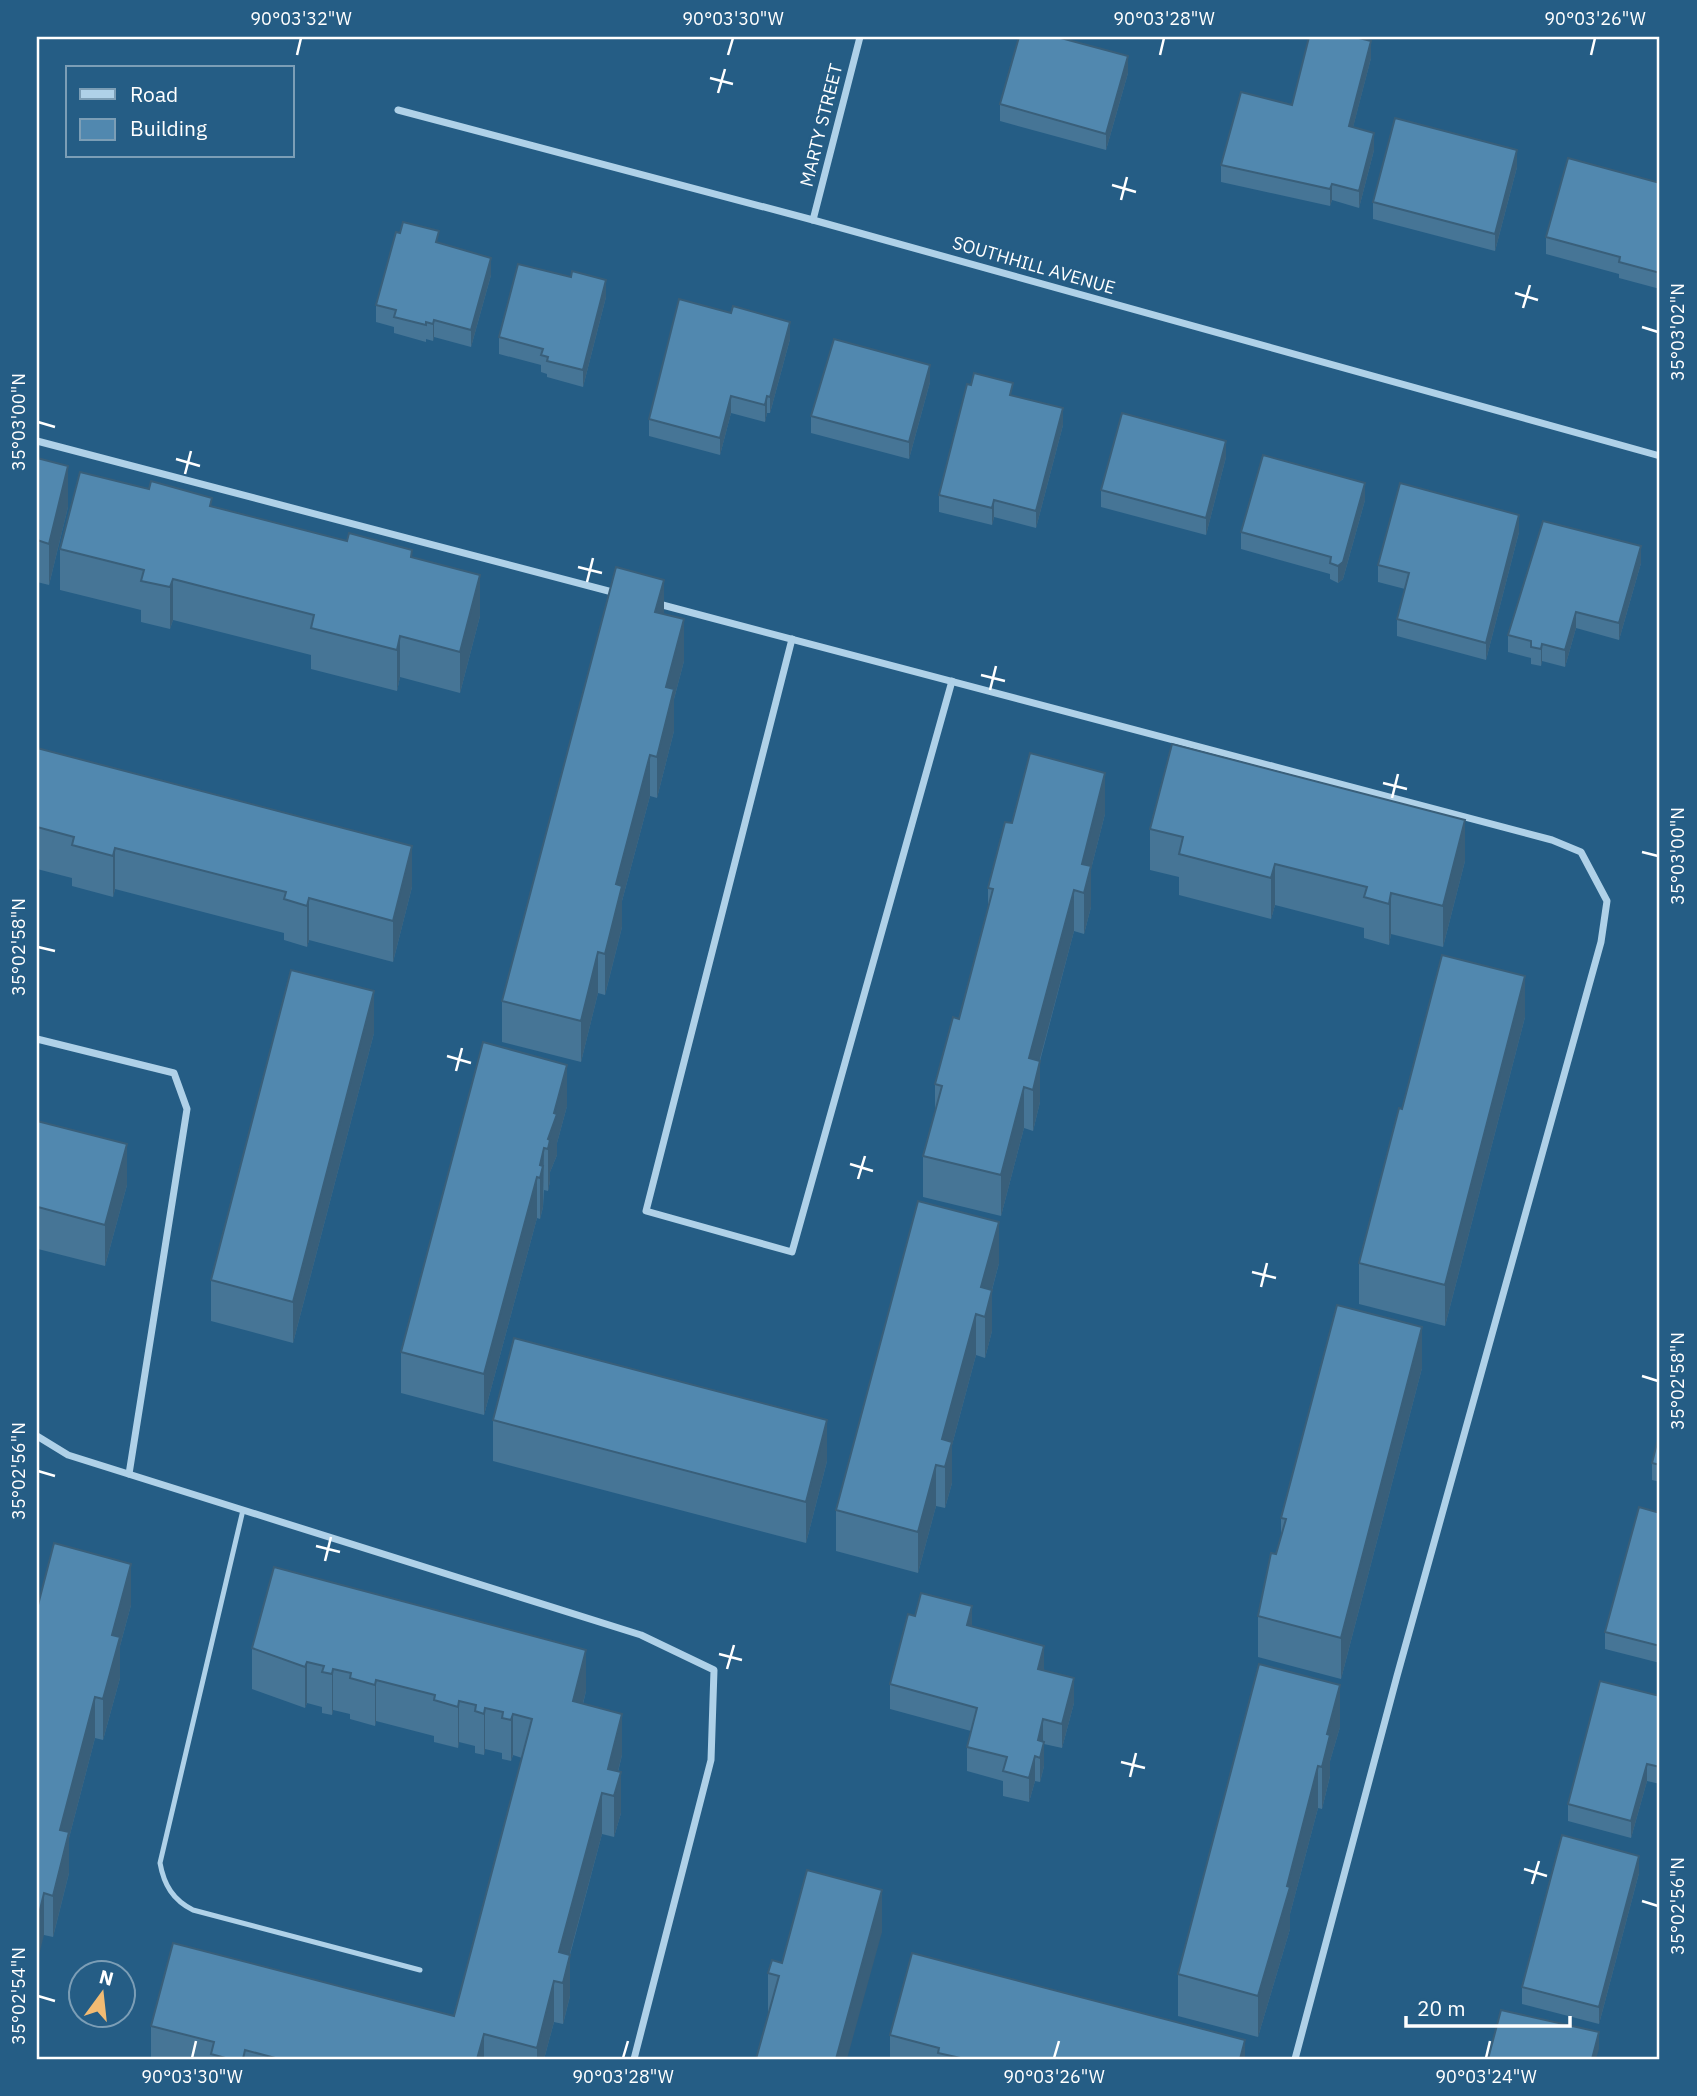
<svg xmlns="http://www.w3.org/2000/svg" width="1697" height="2096" font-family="'IBM Plex Sans',sans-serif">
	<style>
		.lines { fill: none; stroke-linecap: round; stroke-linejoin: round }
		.lane { stroke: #afd1e8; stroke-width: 5 }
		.street { stroke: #afd1e8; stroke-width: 7 }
		.wall { fill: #467596 }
		.shaded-wall { fill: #395f7a }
		.building { fill: #5188af; stroke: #395f7a; stroke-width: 2 }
		.ticks { fill: none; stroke: #fff; stroke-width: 2.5 }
		.labels { text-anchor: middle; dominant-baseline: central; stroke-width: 5; stroke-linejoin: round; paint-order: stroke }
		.street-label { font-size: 18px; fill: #fff; stroke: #255d85 }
		.neatline { fill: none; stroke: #fff; stroke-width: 2.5 }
		.ticks-label { font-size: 18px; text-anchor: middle; fill: #fff }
	</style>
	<rect width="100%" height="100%" fill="#255d85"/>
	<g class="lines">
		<path class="lane" d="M243,1510L160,1863C164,1885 173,1900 193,1910L420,1970"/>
		<g class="street">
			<path d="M398,110L813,220L1660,456"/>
			<path d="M813,220L860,37"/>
			<path d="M37,441L616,593"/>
			<path d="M655,603L1552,840L1581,852L1607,901L1601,942L1397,1676L1295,2059"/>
			<path d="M792,639L646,1211L792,1252L952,681"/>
			<path d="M37,1039L174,1073L187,1109L129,1474"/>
			<path d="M37,1436L68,1455L641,1635L714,1670L711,1760L634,2059"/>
		</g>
	</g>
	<g class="wall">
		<path d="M1371,58L1353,127L1374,150L1359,208L1332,200L1330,206L1221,182V165L1292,105Z"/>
		<path d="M1128,73L1106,150L1000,121V104Z"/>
		<path d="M1517,167L1495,251L1373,219V202Z"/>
		<path d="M1660,183V289L1619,278V274L1546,254V237Z"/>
		<path d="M439,243L491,275L471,347L434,337L433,341L426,339V342L394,333V327L376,322V305Z"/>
		<path d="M606,297L583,387L547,377V374L541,372V365L499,354V337Z"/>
		<path d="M790,339L770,413H767L765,422L731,413L720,455L649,436V419Z"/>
		<path d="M930,382L909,459L811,433V416Z"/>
		<path d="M1013,396L1063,425L1036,528L994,517L992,525L939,512V495Z"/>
		<path d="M1226,457L1206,535L1101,507V490Z"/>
		<path d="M37,458L68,507L49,585L37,582Z"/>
		<path d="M1365,500L1343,579L1338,583L1330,579V574L1241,549V532Z"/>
		<path d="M212,506L412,558L480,616L460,693L400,677L397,691L311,669V655L173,620L170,629L141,622V610L60,590V549Z"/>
		<path d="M1519,532L1486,660L1397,636V619L1405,589L1378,582V565Z"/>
		<path d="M1641,563L1619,640L1576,628L1565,667L1542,661L1541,666L1531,664V658L1508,652V635Z"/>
		<path d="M664,614L684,661L674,699V731L657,798L650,796L622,901V927L605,995L598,993L581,1062L502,1042V1001Z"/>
		<path d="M37,748L412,887L393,962L309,940L307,947L284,940V933L115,889L113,897L72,886V878L37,869Z"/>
		<path d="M1105,814L1091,869V907L1084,934L1074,931L1040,1061V1102L1033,1131L1024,1128L1001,1216L923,1197V1156L935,1113V1084L959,1019L988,911V888L1012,823Z"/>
		<path d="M1150,829L1465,861L1443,947L1391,934L1389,945L1364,938V928L1275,905L1271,919L1179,895V877L1150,870Z"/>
		<path d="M1525,1017L1445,1326L1359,1304V1263L1402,1109Z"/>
		<path d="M374,1033L293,1343L211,1321V1280Z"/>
		<path d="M567,1106L557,1143V1155L550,1172V1181L548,1191L544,1190L543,1207L540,1219L537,1218L484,1415L401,1393V1352Z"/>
		<path d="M37,1121L127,1185L105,1266L38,1249L37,1255Z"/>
		<path d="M999,1263L992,1290V1331L985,1358L976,1355L952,1445V1483L945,1508L936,1506L918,1573L836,1551V1510Z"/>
		<path d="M1422,1368L1341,1679L1258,1657V1616L1281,1538V1518Z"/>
		<path d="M493,1420L827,1461L806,1543L493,1461Z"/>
		<path d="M1660,1431V1482L1652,1480V1463Z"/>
		<path d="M1660,1513V1663L1605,1649V1632Z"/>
		<path d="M131,1605L120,1646V1678L103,1740L95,1738L69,1838V1873L53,1937L44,1935L37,1609Z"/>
		<path d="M972,1626L1044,1670L1074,1703L1062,1748L1044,1744V1766L1040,1782L1035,1781L1029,1802L1003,1796V1781L967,1771V1747L971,1731L890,1709V1684Z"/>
		<path d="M252,1648L586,1691L583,1704L622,1755L618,1772L621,1813L614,1837L602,1834L570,1955V1996L563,2024L554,2022L544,2059H151V2026L454,2016L522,1758L513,1755L511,1761L502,1759V1753L485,1749L484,1755L475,1753V1746L459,1742L458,1748L434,1742V1736L376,1721L375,1726L350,1719V1714L333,1710L332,1715L322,1713V1707L307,1703L305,1708L252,1689Z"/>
		<path d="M1660,1696V1784L1647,1781L1631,1838L1568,1821V1804Z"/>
		<path d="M1340,1727L1330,1761V1776L1322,1809L1318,1808L1290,1914V1929L1258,2037L1178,2016V1974Z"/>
		<path d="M1639,1873L1599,2024L1522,2004V1987Z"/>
		<path d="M882,1932L768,2014V1973L782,1963Z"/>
		<path d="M890,2035L1245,2059H890Z"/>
	</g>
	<g class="shaded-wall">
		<path d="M1371,41V58L1349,143V126Z"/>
		<path d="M1128,56V73L1106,150V134Z"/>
		<path d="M1374,133V150L1359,208V191Z"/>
		<path d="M1517,150V167L1495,251V234Z"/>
		<path d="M1332,184V200L1330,206V189Z"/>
		<path d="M491,258V275L471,347V330Z"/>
		<path d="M606,280V297L583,387V370Z"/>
		<path d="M434,320V337L433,341V324Z"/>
		<path d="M790,322V339L770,413V397Z"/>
		<path d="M930,365V382L909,459V442Z"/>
		<path d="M731,396V413L720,455V438Z"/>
		<path d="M767,396V413L765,422V405Z"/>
		<path d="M1063,408V425L1036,528V511Z"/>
		<path d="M1226,441V457L1206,535V518Z"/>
		<path d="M68,466V507L49,585V544Z"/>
		<path d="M1365,483V500L1343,579L1338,583V566Z"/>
		<path d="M994,500V517L992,525V508Z"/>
		<path d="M1519,515V532L1486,660V643Z"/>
		<path d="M1641,546V563L1619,640V623Z"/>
		<path d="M480,575V616L460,693V652Z"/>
		<path d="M173,579V620L170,629V587Z"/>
		<path d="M664,580V621L655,612Z"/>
		<path d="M1576,612V628L1565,667V650Z"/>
		<path d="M684,619V661L674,699V731L657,798V757L666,687Z"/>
		<path d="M400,636V677L397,691V650Z"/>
		<path d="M1542,644V661L1541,666V649Z"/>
		<path d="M650,755V796L622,901V927L605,995V954L616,884Z"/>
		<path d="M1105,773V814L1091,869V907L1084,934V893L1082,864Z"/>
		<path d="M1465,820V861L1443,947V906Z"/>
		<path d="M412,846V887L393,962V921Z"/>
		<path d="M115,848V889L113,897V856Z"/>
		<path d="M1275,864V905L1271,919V878Z"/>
		<path d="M1074,890V931L1032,1089L1029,1058Z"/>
		<path d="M1391,893V934L1389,945V904Z"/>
		<path d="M309,898V940L307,947V906Z"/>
		<path d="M598,952V993L581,1062V1021Z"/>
		<path d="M1525,976V1017L1445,1326V1285Z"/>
		<path d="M374,991V1033L293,1343V1302Z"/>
		<path d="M1040,1061V1102L1033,1131V1090Z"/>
		<path d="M567,1065V1106L557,1143V1155L550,1172V1181L548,1191V1139Z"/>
		<path d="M1024,1087V1128L1001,1216V1175Z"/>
		<path d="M127,1144V1185L105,1266V1225Z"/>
		<path d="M544,1148L543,1207L540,1219V1165Z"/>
		<path d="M537,1177V1218L484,1415V1374Z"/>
		<path d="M38,1207V1249L37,1255V1214Z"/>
		<path d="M999,1222V1263L985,1316L981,1287Z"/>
		<path d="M992,1290V1331L985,1358V1317Z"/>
		<path d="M976,1314V1355L952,1445V1483L945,1508V1467L942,1439Z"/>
		<path d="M1422,1327V1368L1341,1679V1638Z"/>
		<path d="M827,1420V1461L806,1543V1502Z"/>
		<path d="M936,1465V1506L918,1573V1532Z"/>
		<path d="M131,1564V1605L120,1646V1678L103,1740V1699L112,1635Z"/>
		<path d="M972,1606V1631L967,1625Z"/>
		<path d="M1044,1646V1670L1038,1669Z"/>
		<path d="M586,1650V1691L573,1742V1701Z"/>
		<path d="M307,1662V1703L305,1708V1667Z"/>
		<path d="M333,1669V1710L332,1715V1674Z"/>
		<path d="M1074,1678V1703L1062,1748V1724Z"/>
		<path d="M376,1680V1721L375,1726V1685Z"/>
		<path d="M1340,1685V1727L1330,1761V1776L1322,1809V1767L1327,1734Z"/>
		<path d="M95,1697V1738L69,1838V1873L53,1937V1896L60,1830Z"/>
		<path d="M459,1701V1742L458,1748V1707Z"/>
		<path d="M485,1708V1749L484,1755V1714Z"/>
		<path d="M513,1714V1755L511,1761V1720Z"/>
		<path d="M622,1714V1755L612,1795L608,1769Z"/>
		<path d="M1043,1719V1743L1038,1740Z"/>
		<path d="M1044,1742V1766L1040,1782V1758Z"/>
		<path d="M1035,1756V1781L1029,1802V1778Z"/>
		<path d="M1647,1764V1781L1631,1838V1821Z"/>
		<path d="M1318,1766V1808L1290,1914V1929L1258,2037V1996Z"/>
		<path d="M621,1772V1813L614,1837V1796Z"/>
		<path d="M602,1793V1834L562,1983L559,1952Z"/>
		<path d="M1639,1856V1873L1599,2024V2007Z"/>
		<path d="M882,1890V1932L847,2059H836Z"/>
		<path d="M44,1893V1935L37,1963V1922Z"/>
		<path d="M570,1955V1996L563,2024V1983Z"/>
		<path d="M554,1981V2022L544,2059H537V2048Z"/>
		<path d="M1599,2032V2049L1596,2059H1592Z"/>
		<path d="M484,2034V2059H477Z"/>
		<path d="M1245,2040V2059H1240Z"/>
	</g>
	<g class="building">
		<path d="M1019,37H1057L1128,56L1106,134L1000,104Z"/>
		<path d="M1309,37H1355L1371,41L1349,126L1374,133L1359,191L1332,184L1330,189L1221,165L1241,92L1292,105Z"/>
		<path d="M1395,118L1517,150L1495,234L1373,202Z"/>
		<path d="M1568,158L1660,183V273L1619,262L1620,257L1546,237Z"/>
		<path d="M403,222L439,231L436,242L491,258L471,330L434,320L433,324L426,322V325L394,317L396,310L376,305L396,232L400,233Z"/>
		<path d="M518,264L571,277L572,271L606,280L583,370L547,361L548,357L541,355L543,349L499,337Z"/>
		<path d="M679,299L731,313L733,306L790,322L770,397L767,396L765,405L731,396L720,438L649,419Z"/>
		<path d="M834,339L930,365L909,442L811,416Z"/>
		<path d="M974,373L1013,383L1010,395L1063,408L1036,511L994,500L992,508L939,495L967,384L971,385Z"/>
		<path d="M1122,413L1226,441L1206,518L1101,490Z"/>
		<path d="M1263,455L1365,483L1343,562L1338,566L1330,563L1331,557L1241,532Z"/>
		<path d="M37,458L68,466L49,544L37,540Z"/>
		<path d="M80,472L149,489L151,481L212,498L210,506L347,541L349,533L412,550L411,557L480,575L460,652L400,636L397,650L311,628L314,615L173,579L170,587L141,581L144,570L60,549Z"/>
		<path d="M1400,483L1519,515L1486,643L1397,619L1409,573L1378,565Z"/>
		<path d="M1543,521L1641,546L1619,623L1576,612L1565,650L1542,644L1541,649L1531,647V641L1508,635Z"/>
		<path d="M616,567L664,580L655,612L684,619L666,687L674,689L657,757L650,755L616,884L622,886L605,954L598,952L581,1021L502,1001Z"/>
		<path d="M1172,744L1465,820L1443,906L1391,893L1389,904L1364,897L1367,887L1275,864L1271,878L1179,854L1183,837L1150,829Z"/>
		<path d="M37,748L412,846L393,921L309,898L307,906L284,899L286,892L115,848L113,856L72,845L74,837L37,827Z"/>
		<path d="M1030,753L1105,773L1082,864L1091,866L1084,893L1074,890L1029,1058L1040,1061L1033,1090L1024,1087L1001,1175L923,1156L942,1086L935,1084L953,1017L959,1019L993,889L988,888L1005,822L1012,823Z"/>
		<path d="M1442,955L1525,976L1445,1285L1359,1263L1399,1108L1402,1109Z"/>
		<path d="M291,970L374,991L293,1302L211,1280Z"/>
		<path d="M483,1042L567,1065L554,1113L557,1114L548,1139L550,1140L548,1149L544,1148L540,1165L543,1166L540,1178L537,1177L484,1374L401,1352Z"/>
		<path d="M37,1121L127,1144L105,1225L38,1207L37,1214Z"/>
		<path d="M918,1201L999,1222L981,1287L992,1290L985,1317L976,1314L942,1439L952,1442L945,1467L936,1465L918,1532L836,1510Z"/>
		<path d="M1337,1305L1422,1327L1341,1638L1258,1616L1271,1553L1276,1554L1286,1519L1281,1518Z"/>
		<path d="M514,1338L827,1420L806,1502L493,1420Z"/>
		<path d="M1660,1431V1465L1652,1463Z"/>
		<path d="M1639,1507L1660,1513V1646L1605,1632Z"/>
		<path d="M54,1543L131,1564L112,1635L120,1637L103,1699L95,1697L60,1830L69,1832L53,1896L44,1893L37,1922V1609Z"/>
		<path d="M274,1567L586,1650L573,1701L622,1714L608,1769L621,1772L614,1796L602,1793L559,1952L570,1955L563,1983L554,1981L537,2048L484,2034L477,2059H279L245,2050L243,2059H229L211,2054L214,2042L151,2026L173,1943L454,2016L532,1719L513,1714L511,1720L502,1718L503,1712L485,1708L484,1714L475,1711L476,1705L459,1701L458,1707L434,1700L435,1695L376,1680L375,1685L350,1678L351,1673L333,1669L332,1674L322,1672L324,1666L307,1662L305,1667L252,1648Z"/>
		<path d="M921,1593L972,1606L967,1625L1044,1646L1038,1669L1074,1678L1062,1724L1043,1719L1038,1740L1044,1742L1040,1758L1035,1756L1029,1778L1003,1771L1007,1757L967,1747L977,1708L890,1684L908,1614L915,1616Z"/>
		<path d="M1259,1664L1340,1685L1327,1734L1330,1735L1322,1767L1318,1766L1287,1886L1290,1887L1258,1996L1178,1974Z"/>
		<path d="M1600,1681L1660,1696V1767L1647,1764L1631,1821L1568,1804Z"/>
		<path d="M1562,1835L1639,1856L1599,2007L1522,1987Z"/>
		<path d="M807,1870L882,1890L836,2059H756L779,1976L768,1973L772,1960L782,1963Z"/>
		<path d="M912,1953L1245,2040L1240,2059H965L938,2053L939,2048L890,2035Z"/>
		<path d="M1501,2010L1599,2032L1592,2059H1488Z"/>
	</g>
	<path class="ticks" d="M297,55L301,38M728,55L733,38M1160,55L1164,38M1591,55L1595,38M710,78L733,84M718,93L725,69M1112,185L1136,192M1121,200L1127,177M1515,293L1538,300M1523,308L1530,285M1642,327L1658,332M38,422L55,427M176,459L200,466M185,474L191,451M578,567L602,573M587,582L593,558M981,675L1005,681M990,690L996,666M1383,783L1407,789M1392,798L1398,774M1642,852L1658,856M38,947L55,951M447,1056L471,1063M456,1071L462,1048M850,1164L873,1171M858,1179L865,1156M1252,1272L1276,1278M1261,1287L1267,1263M1642,1376L1658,1381M38,1471L55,1476M316,1546L340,1552M325,1561L331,1537M719,1654L742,1660M727,1669L734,1645M1121,1762L1145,1768M1130,1777L1136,1753M1524,1869L1547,1876M1532,1884L1539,1861M1642,1901L1658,1906M38,1996L55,2001M192,2058L196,2041M623,2058L628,2041M1054,2058L1059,2041M1486,2058L1490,2041"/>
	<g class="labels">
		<g class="street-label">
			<text transform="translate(821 125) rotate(-76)">MARTY STREET</text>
			<text transform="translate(1034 265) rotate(16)">SOUTHHILL AVENUE</text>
		</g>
	</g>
	<rect width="1697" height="2096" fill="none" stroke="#255d85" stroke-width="77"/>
	<rect x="66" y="66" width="228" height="91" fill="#255d85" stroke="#7c9eb6" stroke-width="2"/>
	<rect x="80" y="89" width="35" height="10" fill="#afd1e8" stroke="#7c9eb6" stroke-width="2"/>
	<text x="130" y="102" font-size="21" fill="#ffffff">Road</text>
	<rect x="80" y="119" width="35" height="21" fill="#5188af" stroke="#7c9eb6" stroke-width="2"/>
	<text x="130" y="136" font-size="21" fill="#ffffff">Building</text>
	<g transform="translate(102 1994) rotate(15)"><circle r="33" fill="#255d85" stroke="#7c9eb6" stroke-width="2"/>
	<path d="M0-5L12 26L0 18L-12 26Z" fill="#f2bb73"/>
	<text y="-10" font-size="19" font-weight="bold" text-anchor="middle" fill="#ffffff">N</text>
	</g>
	<path d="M1406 2016v10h164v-10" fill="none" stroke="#ffffff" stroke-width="3.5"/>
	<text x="1417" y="2016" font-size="21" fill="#ffffff" stroke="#255d85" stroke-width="5" paint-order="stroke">20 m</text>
	<rect x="38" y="38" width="1620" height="2020" class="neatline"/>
	<g class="ticks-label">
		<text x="301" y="25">90°03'32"W</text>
		<text x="733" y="25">90°03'30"W</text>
		<text x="1164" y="25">90°03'28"W</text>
		<text x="1595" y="25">90°03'26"W</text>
		<text transform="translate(1678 332) rotate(-90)" y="6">35°03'02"N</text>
		<text transform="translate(19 422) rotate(-90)" y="6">35°03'00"N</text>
		<text transform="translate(1678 856) rotate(-90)" y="6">35°03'00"N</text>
		<text transform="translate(19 947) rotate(-90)" y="6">35°02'58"N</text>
		<text transform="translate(1678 1381) rotate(-90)" y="6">35°02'58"N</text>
		<text transform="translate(19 1471) rotate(-90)" y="6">35°02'56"N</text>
		<text transform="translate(1678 1906) rotate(-90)" y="6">35°02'56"N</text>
		<text transform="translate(19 1996) rotate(-90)" y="6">35°02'54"N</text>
		<text x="192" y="2083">90°03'30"W</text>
		<text x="623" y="2083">90°03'28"W</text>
		<text x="1054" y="2083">90°03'26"W</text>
		<text x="1486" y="2083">90°03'24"W</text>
	</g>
</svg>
